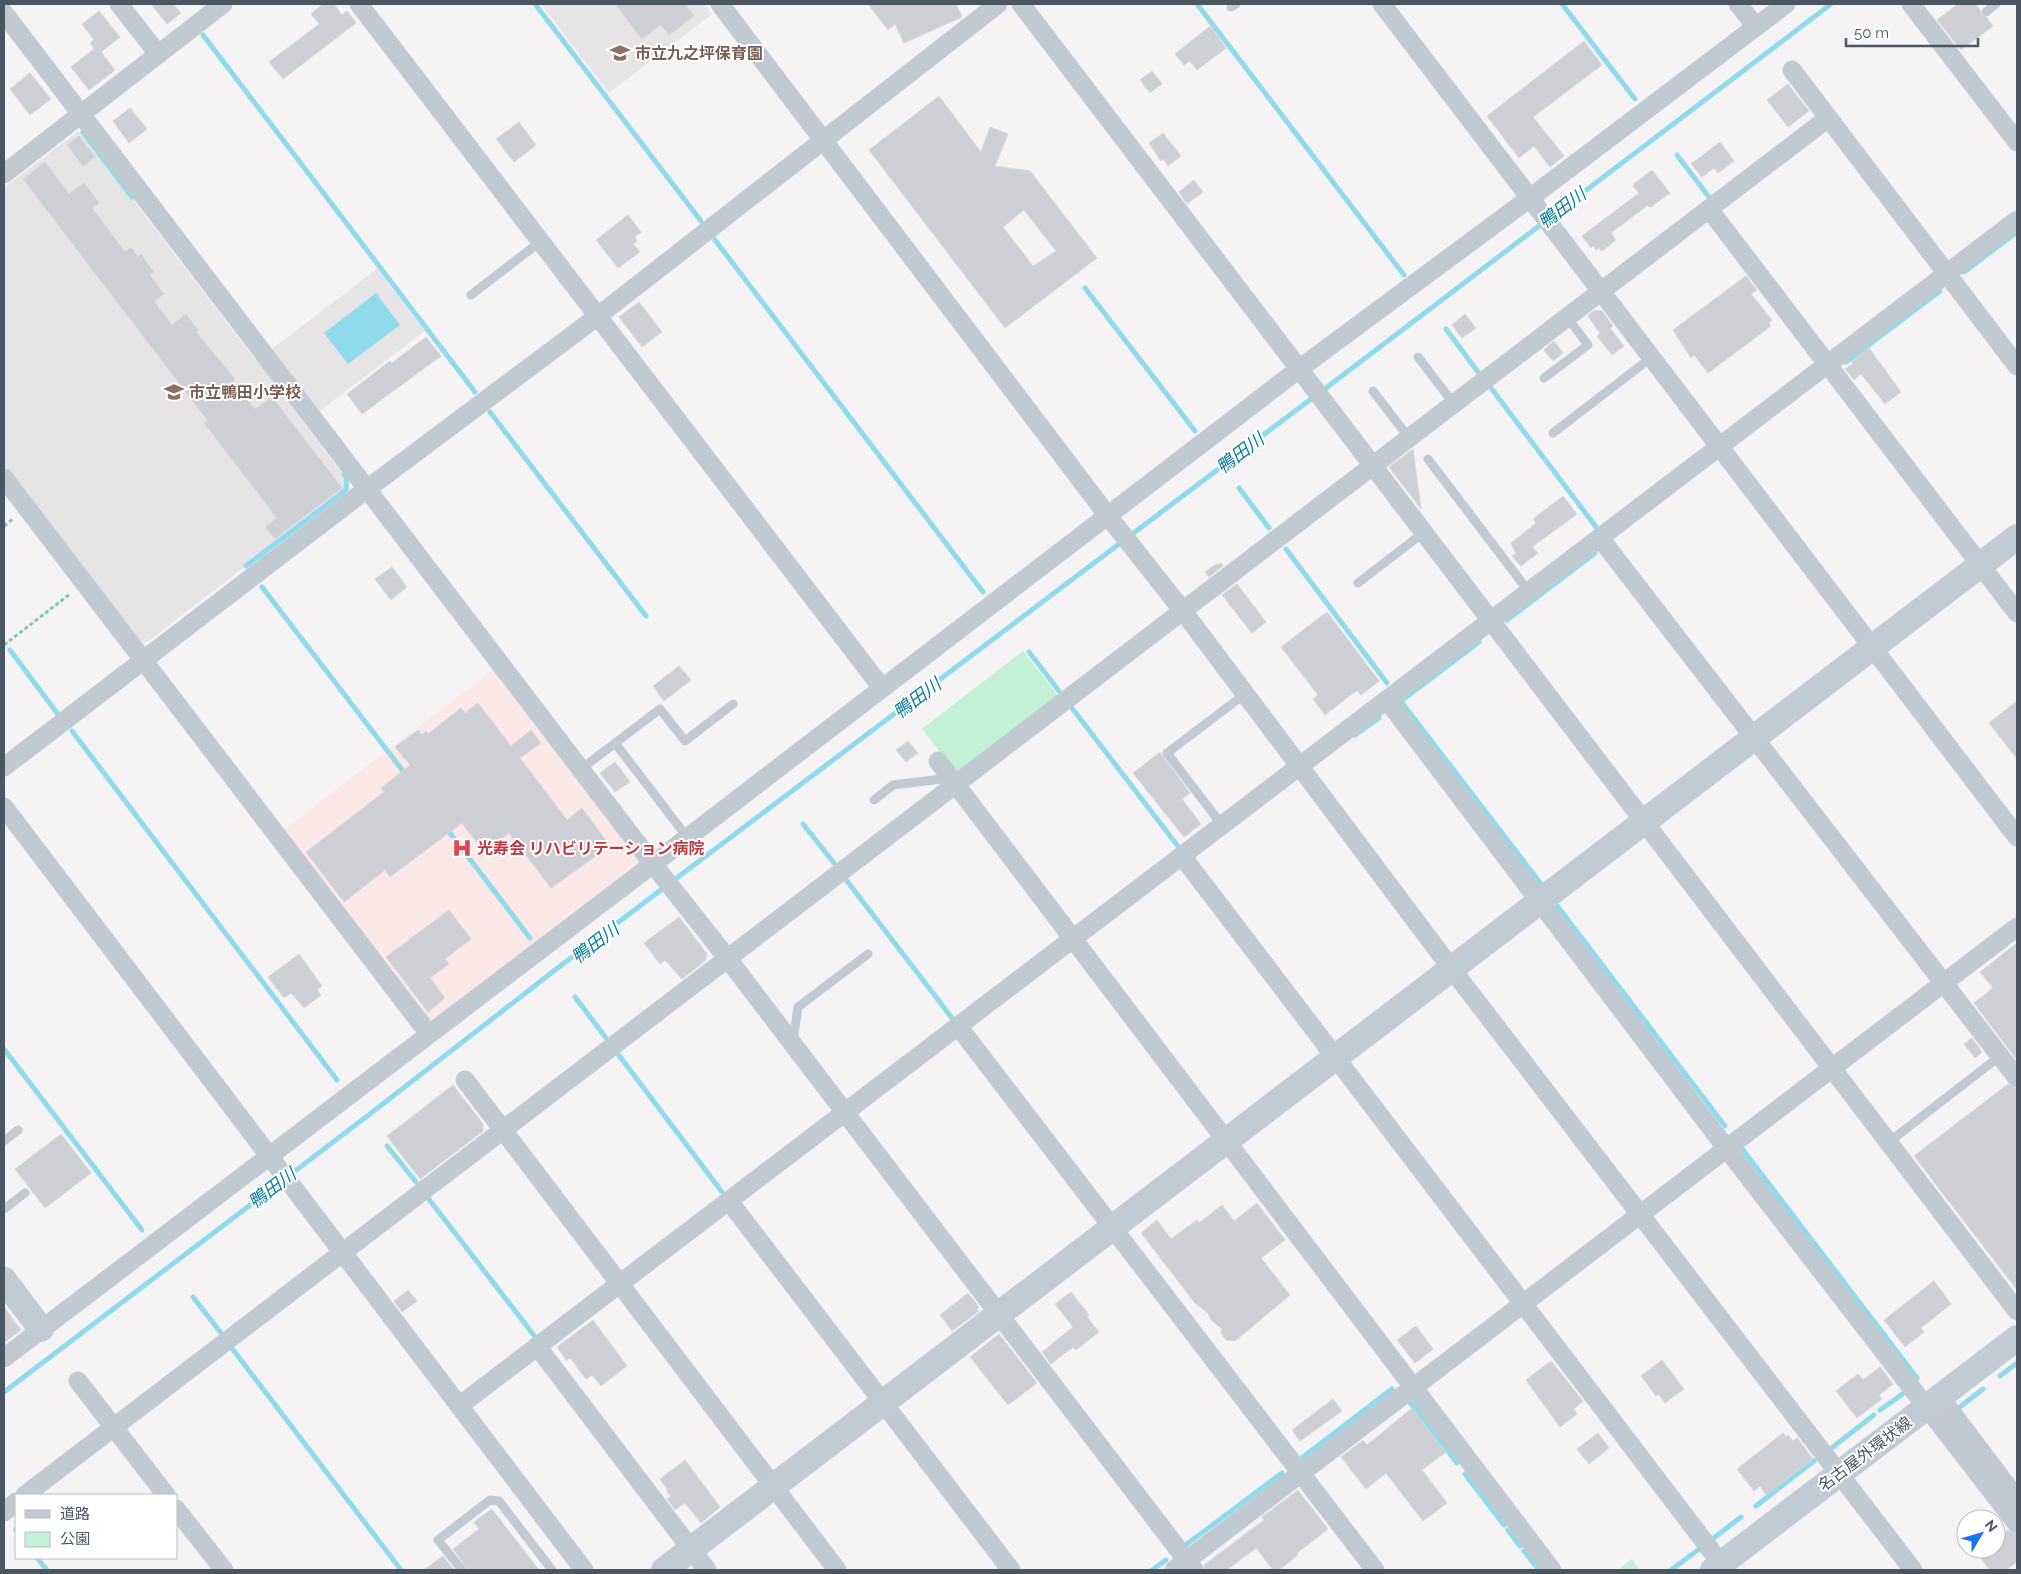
<svg xmlns="http://www.w3.org/2000/svg" width="2021" height="1574" font-family="Raleway,'Noto Sans JP',sans-serif">
	<style>
		.education { fill: #e6e4e5 }
		.medical { fill: #fce8e6 }
		.green { fill: #c3f1d5 }
		.water { fill: #90daee }
		.lines { fill: none; stroke-linecap: round; stroke-linejoin: round }
		.stream { stroke: #90daee; stroke-width: 5 }
		.building { fill: #cdcfd5; stroke: #d7d9de; fill-rule: evenodd }
		.path { stroke: #7ad0a6; stroke-width: 3; stroke-dasharray: 4 2.5; stroke-linecap: butt }
		.lane { stroke: #c1cad2; stroke-width: 9 }
		.street { stroke: #c1cad2; stroke-width: 19 }
		.secondary { stroke: #c1cbd6; stroke-width: 26 }
		.labels { text-anchor: middle; dominant-baseline: central; stroke-width: 4; stroke-linejoin: round; paint-order: stroke }
		.education-label { font-size: 16px; font-weight: bold; fill: #785e54; stroke: #fff; text-anchor: start }
		.health-label { font-size: 16px; font-weight: bold; fill: #be3a42; stroke: #fff; text-anchor: start }
		.street-label { font-size: 16px; fill: #4a5661; stroke: #fff }
		.water-label { font-size: 18px; font-style: italic; fill: #0c7c9b; stroke: #fff }
	</style>
	<rect width="100%" height="100%" fill="#f5f3f3"/>
	<g class="education">
		<path d="M541,4H704L712,14L609,93Z"/>
		<path d="M77,132L82,133L256,361L377,269L425,331L304,423L347,480L345,490L147,642L136,640L4,467V188Z"/>
	</g>
	<path class="medical" d="M493,670L639,862L429,1023L282,831Z"/>
	<g class="green">
		<path d="M1023,651L1059,697L961,772L955,771L922,729Z"/>
		<path d="M1632,1559L1640,1570H1618Z"/>
	</g>
	<path class="water" d="M376,293L400,325L348,364L324,333Z"/>
	<g class="lines">
		<g class="stream">
			<path d="M535,4L701,221"/>
			<path d="M1197,4L1404,275"/>
			<path d="M1562,4L1635,99"/>
			<path d="M203,35L475,392"/>
			<path d="M83,132L132,197"/>
			<path d="M1677,155L1709,197"/>
			<path d="M715,240L983,592"/>
			<path d="M1964,272L2017,232"/>
			<path d="M1085,288L1195,431"/>
			<path d="M1446,329L1478,372"/>
			<path d="M1846,362L1940,291"/>
			<path d="M1491,388L1596,527"/>
			<path d="M1322,391L1831,4"/>
			<path d="M490,412L646,616"/>
			<path d="M1239,488L1269,528"/>
			<path d="M1286,549L1387,683"/>
			<path d="M246,566L346,490L347,478L344,474"/>
			<path d="M262,587L406,775"/>
			<path d="M1507,620L1595,553"/>
			<path d="M10,650L57,713"/>
			<path d="M1029,652L1059,691"/>
			<path d="M1401,701L1479,642"/>
			<path d="M1403,704L1541,884"/>
			<path d="M1072,708L1177,845"/>
			<path d="M72,731L337,1080"/>
			<path d="M1355,735L1379,718"/>
			<path d="M803,824L834,863"/>
			<path d="M450,833L530,938"/>
			<path d="M847,881L952,1018"/>
			<path d="M1558,900L1555,903L1725,1126"/>
			<path d="M575,997L606,1038"/>
			<path d="M4,1049L142,1230"/>
			<path d="M618,1054L722,1192"/>
			<path d="M387,1146L416,1182"/>
			<path d="M1743,1150L1917,1378"/>
			<path d="M428,1198L536,1338"/>
			<path d="M193,1297L221,1333"/>
			<path d="M231,1347L401,1570"/>
			<path d="M2000,1376L2017,1363"/>
			<path d="M4,1392L366,1117L555,970L1315,396"/>
			<path d="M1409,1401L1457,1463"/>
			<path d="M1880,1410L1904,1393"/>
			<path d="M1956,1410L1983,1389"/>
			<path d="M1829,1450L1874,1415"/>
			<path d="M1303,1457L1392,1389"/>
			<path d="M1465,1474L1504,1525"/>
			<path d="M1756,1506L1814,1461"/>
			<path d="M16,1529V1530"/>
			<path d="M1508,1530L1520,1546"/>
			<path d="M1711,1540L1741,1517"/>
			<path d="M1187,1544L1282,1473"/>
			<path d="M1524,1551L1539,1570"/>
			<path d="M37,1558L47,1570"/>
			<path d="M1152,1570L1166,1560"/>
			<path d="M1671,1570L1698,1550"/>
		</g>
	</g>
	<g class="building">
		<path d="M151,4H173L181,13L167,24Z"/>
		<path d="M323,4H334L342,15L347,11L356,23L283,79L269,62L319,24L311,14Z"/>
		<path d="M615,4H685L694,16L669,35L661,25L642,39Z"/>
		<path d="M868,4H956L962,17L904,43L895,24L888,30Z"/>
		<path d="M1958,4H1976L1980,10L1981,15L1987,18L1993,26L1961,50L1937,20Z"/>
		<path d="M99,11L120,37L101,52L115,70L89,90L71,67L94,49L90,43L94,40L82,24Z"/>
		<path d="M1210,26L1226,48L1197,70L1190,61L1184,65L1175,54Z"/>
		<path d="M1584,41L1602,65L1533,117L1564,156L1550,167L1534,146L1519,158L1487,116Z"/>
		<path d="M1152,71L1162,84L1150,93L1140,80Z"/>
		<path d="M30,73L51,99L30,115L10,89Z"/>
		<path d="M1788,84L1809,111L1788,127L1767,100Z"/>
		<path d="M939,96L981,152L990,127L1008,134L995,166L1030,171L1097,258L1005,328L869,150ZM1024,210L1056,251L1033,266L1003,227Z"/>
		<path d="M130,108L147,129L129,143L113,121Z"/>
		<path d="M519,122L536,145L514,162L496,139Z"/>
		<path d="M1163,133L1181,156L1168,166L1163,159L1161,161L1149,143Z"/>
		<path d="M79,136L95,157L83,166L67,145Z"/>
		<path d="M1720,142L1734,161L1718,173L1714,168L1702,177L1691,164Z"/>
		<path d="M45,162L69,194L84,183L99,203L92,208L125,252L131,248L138,257L141,254L154,272L150,275L164,294L154,301L172,325L186,314L198,330L196,332L235,379L233,381L255,409L272,397L342,488L275,539L265,527L277,518L204,423L208,421L23,179Z"/>
		<path d="M1652,170L1670,193L1652,206L1649,207L1648,205L1611,233L1616,240L1602,251L1599,248L1596,250L1593,246L1591,248L1582,236L1639,193L1633,186L1635,183Z"/>
		<path d="M1194,180L1203,192L1187,204L1179,192Z"/>
		<path d="M628,215L641,232L635,237L637,241L633,244L640,252L618,268L596,240Z"/>
		<path d="M1746,276L1757,290L1751,294L1772,320L1769,323L1771,326L1708,373L1694,355L1691,358L1673,330Z"/>
		<path d="M639,302L662,332L642,347L619,317Z"/>
		<path d="M1595,310L1602,311L1613,326L1610,328L1624,346L1612,355L1597,336L1600,333L1588,316Z"/>
		<path d="M1465,314L1476,328L1462,338L1452,325Z"/>
		<path d="M426,337L441,356L362,414L347,394L390,361L392,363Z"/>
		<path d="M1554,341L1563,353L1553,361L1544,350Z"/>
		<path d="M1869,348L1901,392L1885,404L1861,374L1854,380L1845,369L1853,364L1851,362Z"/>
		<path d="M1413,449L1421,509L1389,467Z"/>
		<path d="M1563,496L1577,514L1532,547L1538,553L1521,566L1512,556L1516,553L1511,543L1536,523L1533,519Z"/>
		<path d="M1221,563L1223,566L1209,577L1205,572L1216,564L1217,565Z"/>
		<path d="M392,567L407,587L391,600L375,579Z"/>
		<path d="M1237,584L1266,622L1252,633L1222,595Z"/>
		<path d="M1327,612L1379,681L1361,695L1357,690L1325,715L1313,699L1318,695L1281,647Z"/>
		<path d="M679,666L691,680L664,701L653,686Z"/>
		<path d="M2017,701V759L1989,723Z"/>
		<path d="M478,703L511,746L531,730L541,743L520,758L567,820L582,808L610,846L551,888L509,833L484,852L462,823L390,877L385,870L344,902L306,852L384,792L381,788L410,765L395,747L418,730L422,735L426,731L428,734L461,708L465,713Z"/>
		<path d="M908,741L918,753L906,762L896,750Z"/>
		<path d="M1160,752L1190,793L1182,799L1201,824L1184,837L1133,773Z"/>
		<path d="M615,762L630,782L615,792L600,773Z"/>
		<path d="M449,910L471,939L445,959L449,964L430,978L445,998L428,1012L386,957Z"/>
		<path d="M679,917L707,954L705,961L682,979L665,960L660,964L644,943Z"/>
		<path d="M2017,943V1060L1974,1003L1993,988L1980,972Z"/>
		<path d="M299,954L322,986L317,990L321,995L304,1008L291,993L284,998L268,977Z"/>
		<path d="M1972,1038L1982,1052L1975,1058L1964,1044Z"/>
		<path d="M2008,1084L2017,1089V1290L1914,1156Z"/>
		<path d="M453,1085L483,1124V1131L420,1179L387,1136Z"/>
		<path d="M61,1134L91,1173L45,1208L15,1169Z"/>
		<path d="M1257,1203L1285,1240L1261,1258L1290,1295L1235,1341L1226,1340L1221,1333L1222,1329L1212,1321L1208,1313L1195,1303L1141,1233L1157,1220L1171,1239L1197,1220L1199,1223L1222,1205L1234,1221Z"/>
		<path d="M1934,1281L1951,1304L1921,1328L1924,1332L1905,1347L1884,1320Z"/>
		<path d="M408,1290L417,1301L402,1312L394,1301Z"/>
		<path d="M1071,1292L1089,1315L1087,1317L1099,1332L1076,1350L1073,1347L1051,1364L1042,1352L1073,1327L1055,1304Z"/>
		<path d="M968,1293L979,1307L977,1309L979,1311L952,1331L940,1315Z"/>
		<path d="M4,1307L21,1330L4,1343Z"/>
		<path d="M593,1320L627,1366L601,1386L592,1375L586,1379L570,1358L567,1361L557,1347Z"/>
		<path d="M1416,1326L1433,1349L1415,1363L1397,1340Z"/>
		<path d="M999,1334L1037,1383L1008,1405L970,1357Z"/>
		<path d="M1662,1360L1684,1389L1665,1403L1658,1394L1656,1396L1641,1376Z"/>
		<path d="M1551,1361L1583,1401L1574,1409L1577,1414L1560,1427L1526,1380Z"/>
		<path d="M1880,1367L1893,1384L1879,1395L1882,1399L1857,1418L1836,1391L1858,1374L1863,1380Z"/>
		<path d="M1333,1399L1342,1411L1300,1441L1292,1430Z"/>
		<path d="M1412,1408L1446,1452L1422,1470L1447,1503L1423,1521L1386,1473L1366,1489L1341,1457L1363,1440L1367,1445Z"/>
		<path d="M1598,1433L1609,1448L1589,1464L1577,1449Z"/>
		<path d="M1783,1433L1786,1437L1788,1435L1793,1441L1797,1438L1813,1459L1766,1495L1760,1486L1754,1491L1737,1469Z"/>
		<path d="M685,1460L720,1507L701,1523L685,1503L675,1510L667,1499L671,1497L666,1490L667,1489L660,1479Z"/>
		<path d="M1298,1490L1328,1529L1297,1553L1298,1555L1279,1570H1273L1256,1548L1227,1570H1205L1204,1565L1264,1520L1262,1517Z"/>
		<path d="M492,1509L539,1570H468L453,1549L479,1529L474,1522Z"/>
		<path d="M2008,1530L2017,1535V1562L2006,1570H1990L1974,1549H1996V1539Z"/>
		<path d="M443,1556L454,1570H424Z"/>
	</g>
	<g class="lines">
		<g class="path">
			<path d="M4,526L14,518"/>
			<path d="M4,645L70,594"/>
		</g>
		<g class="lane">
			<path d="M1231,7L1236,4"/>
			<path d="M1986,12L1996,4"/>
			<path d="M471,295L541,241"/>
			<path d="M1418,357L1454,404"/>
			<path d="M1544,378L1588,345L1567,317"/>
			<path d="M1373,391L1409,438"/>
			<path d="M1553,433L1652,357"/>
			<path d="M1428,459L1529,592"/>
			<path d="M1358,583L1423,533"/>
			<path d="M615,743L687,837"/>
			<path d="M581,769L660,709L685,741L733,704"/>
			<path d="M874,800L893,785L950,778"/>
			<path d="M1222,825L1167,753L1245,694"/>
			<path d="M793,1041L798,1007L868,954"/>
			<path d="M4,1141L18,1130"/>
			<path d="M1889,1142L2000,1056"/>
			<path d="M4,1209L25,1193"/>
			<path d="M462,1570L438,1540L490,1500L499,1501L552,1570"/>
		</g>
		<g class="street">
			<path d="M119,4L158,54"/>
			<path d="M359,4L882,688"/>
			<path d="M720,4L1108,516L1183,611L1451,968L1913,1570"/>
			<path d="M1021,4L2017,1311"/>
			<path d="M1382,4L2017,837"/>
			<path d="M1738,4L1756,27"/>
			<path d="M1911,4L2017,142"/>
			<path d="M4,13L653,864L728,959L1194,1570"/>
			<path d="M1792,70L2017,366"/>
			<path d="M4,174L223,4"/>
			<path d="M1709,209L2017,613"/>
			<path d="M4,478L429,1034"/>
			<path d="M1600,538L2017,1078"/>
			<path d="M1387,700L1727,1149L2017,1524"/>
			<path d="M938,761L1552,1570"/>
			<path d="M4,767L367,489L598,316L998,4"/>
			<path d="M4,807L584,1570"/>
			<path d="M1182,856L1726,1570"/>
			<path d="M958,1026L1375,1570"/>
			<path d="M465,1080L837,1570"/>
			<path d="M729,1201L1011,1570"/>
			<path d="M537,1346L707,1570"/>
			<path d="M4,1358L653,864L1299,369L1530,198L1786,4"/>
			<path d="M78,1381L166,1495"/>
			<path d="M1940,1397L2017,1499"/>
			<path d="M459,1406L2017,220"/>
			<path d="M25,1495L1828,118"/>
			<path d="M176,1509L224,1570"/>
			<path d="M4,1512L16,1502"/>
			<path d="M1174,1570L2017,927"/>
		</g>
		<g class="secondary">
			<path d="M4,1280L41,1329"/>
			<path d="M664,1570L2017,537"/>
			<path d="M1713,1570L2017,1338"/>
		</g>
	</g>
	<defs>
		<symbol id="school-bare" viewBox="-9 -9 18 18"><path d="M0-5L7-2L0 1L-7-2ZM-4 1L0 2.5L4 1V4Q0 6-4 4Z" fill="#8d6e63" stroke="#fff" stroke-width="2.5" paint-order="stroke"/></symbol>
		<symbol id="hospital-bare" viewBox="-9 -9 18 18"><path d="M-5-5h3v3.5h4V-5h3V5h-3V1.5h-4V5h-3Z" fill="#e0444e" stroke="#fff" stroke-width="2.5" paint-order="stroke"/></symbol>
	</defs>
	<g fill-rule="evenodd">
		<use href="#school-bare" x="606" y="39" width="28" height="28"/>
		<use href="#school-bare" x="160" y="378" width="28" height="28"/>
		<use href="#hospital-bare" x="448" y="834" width="28" height="28"/>
	</g>
	<g class="labels">
		<g class="education-label">
			<text x="635" y="53">市立九之坪保育園</text>
			<text x="189" y="392">市立鴨田小学校</text>
		</g>
		<g class="health-label">
			<text x="477" y="848">光寿会 リハビリテーション病院</text>
		</g>
		<g class="street-label">
			<text transform="translate(1865 1454) rotate(-37)">名古屋外環状線</text>
		</g>
		<g class="water-label">
			<text transform="translate(1562 208) rotate(-37)">鴨田川</text>
			<text transform="translate(1240 453) rotate(-37)">鴨田川</text>
			<text transform="translate(917 698) rotate(-37)">鴨田川</text>
			<text transform="translate(595 943) rotate(-37)">鴨田川</text>
			<text transform="translate(272 1188) rotate(-37)">鴨田川</text>
		</g>
	</g>
	<rect width="2021" height="1574" fill="none" stroke="#4a5661" stroke-width="10"/>
	<rect x="15" y="1494" width="162" height="65" fill="#ffffff" stroke="#b7bbc0"/>
	<rect x="25" y="1510" width="25" height="8" fill="#c1cbd6" stroke="#b7bbc0"/>
	<text x="60" y="1519" font-size="15" fill="#4a5661">道路</text>
	<rect x="25" y="1532" width="25" height="15" fill="#c3f1d5" stroke="#b7bbc0"/>
	<text x="60" y="1544" font-size="15" fill="#4a5661">公園</text>
	<g transform="translate(1981 1534) rotate(52)"><circle r="24" fill="#ffffff" stroke="#b7bbc0"/>
	<path d="M0-4L9 19L0 12L-9 19Z" fill="#1a73e8"/>
	<text y="-8" font-size="14" font-weight="bold" text-anchor="middle" fill="#4a5661">N</text>
	</g>
	<path d="M1846 38v8h132v-8" fill="none" stroke="#4a5661" stroke-width="2.5"/>
	<text x="1854" y="38" font-size="15" fill="#4a5661" stroke="#ffffff" stroke-width="4" paint-order="stroke">50 m</text>
</svg>
